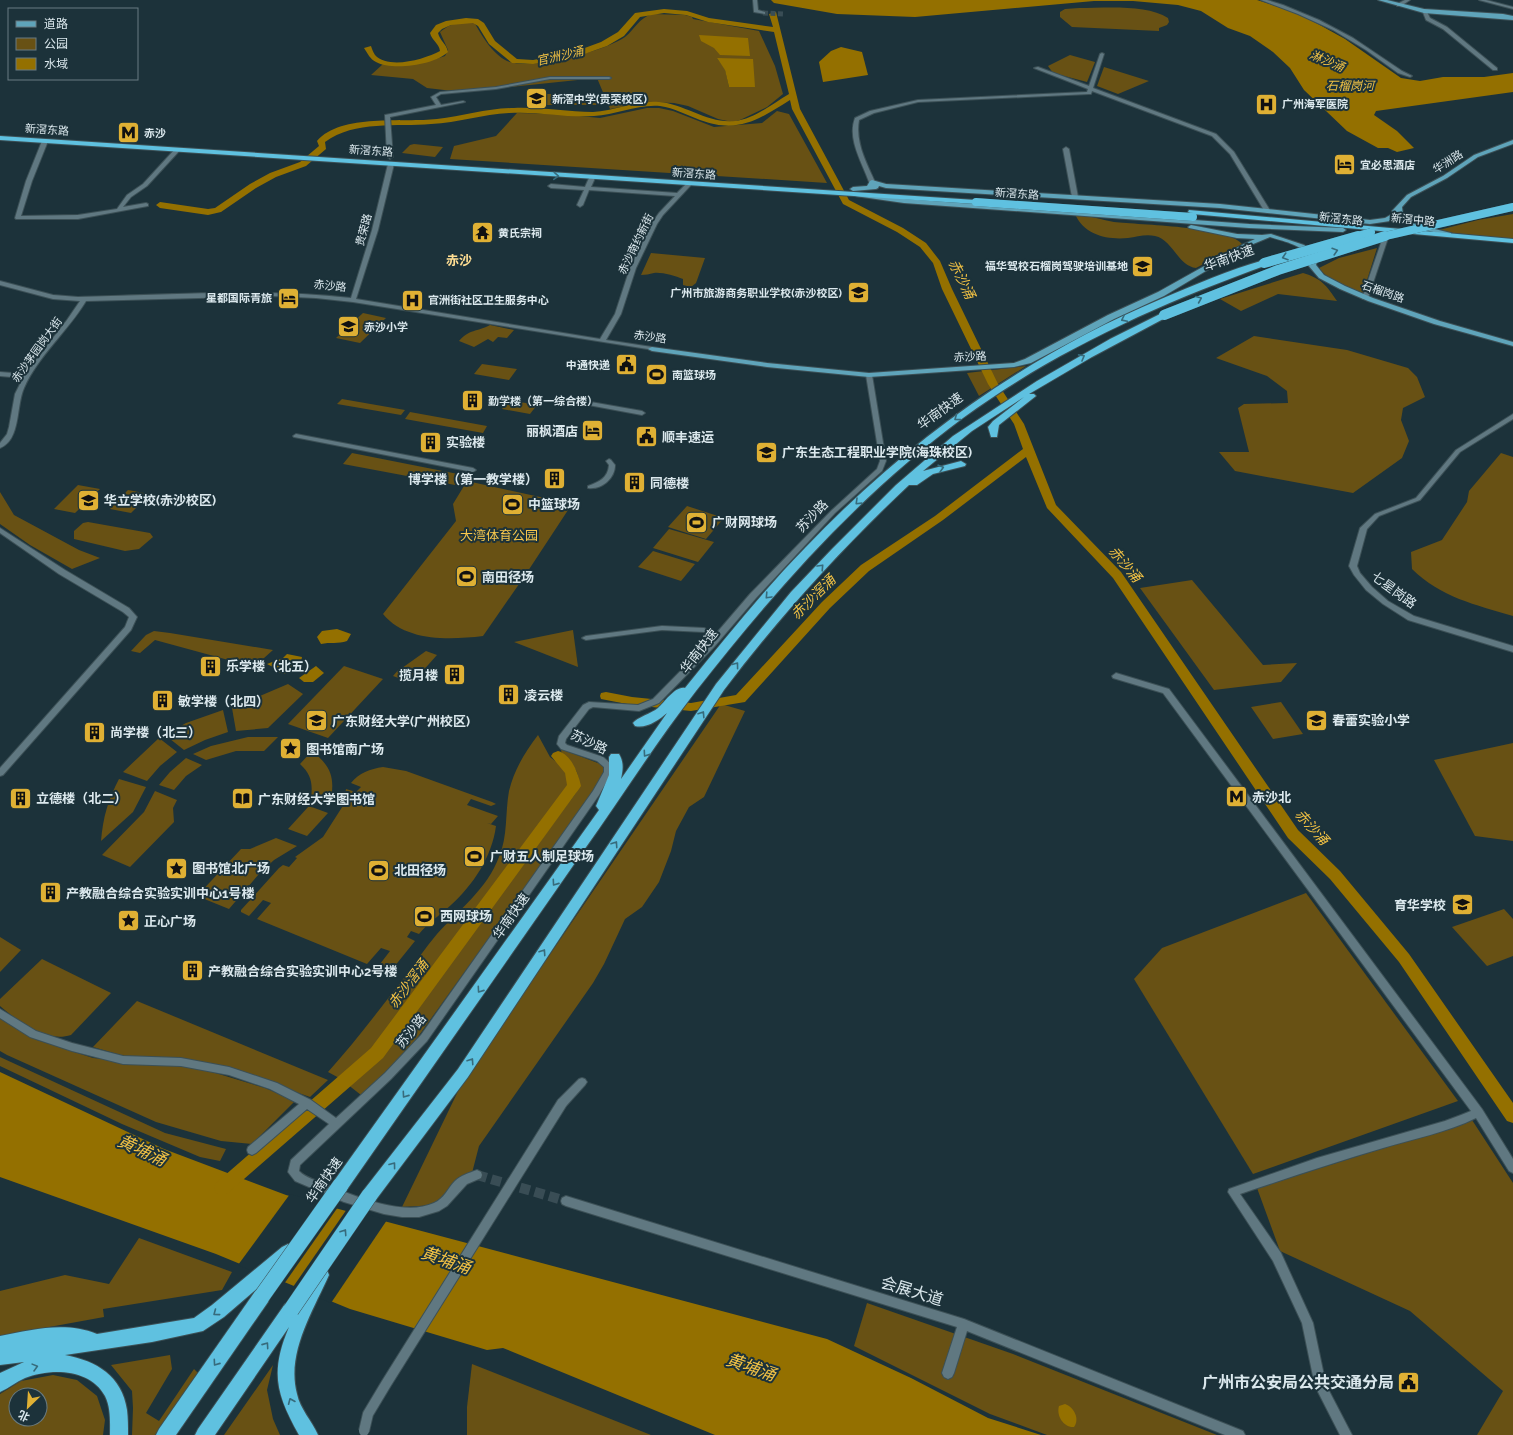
<svg xmlns="http://www.w3.org/2000/svg" width="1513" height="1435" font-family="Raleway,'Noto Sans SC',sans-serif">
	<style>
		.green { fill: #685114; fill-rule: evenodd }
		.water { fill: #947000 }
		.pier { fill: #1c323a }
		.lines { fill: none; stroke-linecap: round; stroke-linejoin: round }
		.river { fill: #947000; fill-rule: evenodd }
		.minor-tunnel-far1 { stroke: #394d55; stroke-width: 5; stroke-dasharray: 5 2.5; stroke-linecap: butt }
		.minor-tunnel { stroke: #394d55; stroke-width: 10; stroke-dasharray: 10 5; stroke-linecap: butt }
		.minor-casing { stroke: #3c5056; stroke-width: 2 }
		.major-casing { stroke: #3c5056; stroke-width: 2 }
		.highway-casing { stroke: #3c5056; stroke-width: 2 }
		.minor { fill: #607881; fill-rule: evenodd }
		.major { fill: #5fa4ba; fill-rule: evenodd }
		.highway { fill: #5fc1e0; fill-rule: evenodd }
		.minor-bridge-casing { stroke: #3c5056; stroke-width: 12; stroke-linecap: butt }
		.highway-bridge-far2-casing { stroke: #3c5056; stroke-width: 8; stroke-linecap: butt }
		.highway-bridge-far1-casing { stroke: #3c5056; stroke-width: 10; stroke-linecap: butt }
		.highway-bridge-casing { stroke: #3c5056; stroke-width: 17; stroke-linecap: butt }
		.minor-bridge { stroke: #607881; stroke-width: 10 }
		.highway-bridge-far2 { stroke: #5fc1e0; stroke-width: 8 }
		.highway-bridge-far1 { stroke: #5fc1e0; stroke-width: 10 }
		.highway-bridge { stroke: #5fc1e0; stroke-width: 16 }
		.oneway { stroke: #376b7c }
		.labels { text-anchor: middle; dominant-baseline: central; stroke-width: 4; stroke-linejoin: round; paint-order: stroke }
		.far-poi-label { font-size: 11px; font-weight: bold; fill: #dbe8ed; stroke: #1c323a; text-anchor: start }
		.far-street-label { font-size: 11px; fill: #dbe8ed; stroke: #1c323a }
		.far-water-label { font-size: 12px; font-style: italic; fill: #f0c044; stroke: #1c323a }
		.street-label { font-size: 13px; fill: #dbe8ed; stroke: #1c323a }
		.far-quarter-label { font-size: 13px; font-weight: bold; fill: #ffde93; stroke: #1c323a }
		.poi-label { font-size: 13px; font-weight: bold; fill: #dbe8ed; stroke: #1c323a; text-anchor: start }
		.park-label { font-size: 13px; fill: #f7c74d; stroke: #1c323a }
		.water-label { font-size: 14px; font-style: italic; fill: #f0c044; stroke: #1c323a }
		.near-street-label { font-size: 16px; fill: #dbe8ed; stroke: #1c323a }
		.near-poi-label { font-size: 16px; font-weight: bold; fill: #dbe8ed; stroke: #1c323a; text-anchor: end }
		.near-water-label { font-size: 17px; font-style: italic; fill: #f0c044; stroke: #1c323a }
	</style>
	<rect width="100%" height="100%" fill="#1c323a"/>
	<g class="green">
		<path d="M1079,8C1105,8 1147,4 1168,18L1169,22L1167,25L1159,28V31L1072,27L1060,17V12L1065,9Z"/>
		<path d="M652,14L685,15L692,17L693,19L759,31L775,66L783,94L767,107L740,120L732,122L718,119L688,106L674,103L648,102L610,109L597,78L461,92L427,88L413,79L371,75L383,64C405,68 424,63 445,56L448,50L440,32C448,25 462,19 474,22C482,36 494,57 510,62C533,70 605,51 625,37C636,28 638,19 652,14ZM717,58L755,86L729,87L725,69Z"/>
		<path d="M1070,55L1095,62L1087,82L1053,73L1048,66Z"/>
		<path d="M1104,67L1149,81L1118,94L1097,86Z"/>
		<path d="M535,94H602L600,105H532Z"/>
		<path d="M647,108H659L673,111L714,127L762,123L777,111L789,114L827,183L450,159L454,146L496,136L517,113L559,114L600,118Z"/>
		<path d="M414,144L443,147L435,157L402,153L410,145Z"/>
		<path d="M1075,214C1089,215 1101,220 1114,222C1140,225 1227,226 1242,244L1196,268C1178,266 1172,239 1155,236C1145,234 1137,237 1128,238C1107,240 1084,235 1075,214Z"/>
		<path d="M1513,214V239L1453,233L1439,230L1478,220Z"/>
		<path d="M1377,248L1363,293C1347,287 1329,282 1319,268L1339,258Z"/>
		<path d="M651,253L705,258L696,283L691,287L683,285V279C675,276 662,272 654,273C649,274 646,275 641,275Z"/>
		<path d="M1303,273C1321,278 1327,286 1337,301L1278,294L1241,311L1220,299Z"/>
		<path d="M363,313L386,318L360,343L336,338Z"/>
		<path d="M490,325L514,330L507,338L498,337L493,342L488,339L474,347L459,341C469,329 477,332 490,325Z"/>
		<path d="M1254,336L1347,350L1408,368L1417,377L1425,397L1403,408L1401,420L1409,441L1402,458L1353,493L1235,471L1219,452H1249L1238,408L1244,404L1288,403L1287,391L1267,376L1216,358Z"/>
		<path d="M482,364L517,369L509,380L474,374Z"/>
		<path d="M1026,366L979,396L967,373Z"/>
		<path d="M342,399L405,410L401,415L337,404Z"/>
		<path d="M509,400L537,405L530,414L502,409Z"/>
		<path d="M410,412L487,426L483,433L405,419Z"/>
		<path d="M352,453L463,475L455,485L343,464Z"/>
		<path d="M1501,453L1513,457V616C1476,605 1440,597 1412,569L1411,552L1442,540L1467,502L1469,491Z"/>
		<path d="M467,481L572,504L526,574L483,636C450,640 406,642 383,614L456,521L453,504Z"/>
		<path d="M78,485L100,489L75,513L54,509Z"/>
		<path d="M128,490L149,494L141,502L120,498Z"/>
		<path d="M0,492L14,515L79,550L100,558L72,569L30,545L0,524Z"/>
		<path d="M118,500L140,504L131,513L110,509Z"/>
		<path d="M687,506L724,518L706,539L668,527Z"/>
		<path d="M88,522L150,533L153,537L139,549L125,551L74,539V531L83,523Z"/>
		<path d="M669,529L714,542L698,562L653,548Z"/>
		<path d="M653,551L695,564L681,581L638,567Z"/>
		<path d="M1192,580L1263,665L1297,663L1281,682L1214,690L1140,588Z"/>
		<path d="M573,630L578,667L514,642Z"/>
		<path d="M154,631L170,633L273,650L254,667L155,640L140,653L131,651L146,635Z"/>
		<path d="M426,651L437,655L420,674L402,668Z"/>
		<path d="M344,666L383,679L328,738L288,724Z"/>
		<path d="M400,668L419,675L412,683L393,676Z"/>
		<path d="M288,684L303,694L268,728L236,731L232,708Z"/>
		<path d="M1281,702L1303,734L1273,739L1251,707Z"/>
		<path d="M721,704L745,711L704,797L689,807L676,831L671,851L659,882L642,907L625,919L604,964L593,983L479,1146L472,1173L437,1205L402,1207L462,1083Z"/>
		<path d="M223,710L228,732L205,740L184,750L165,735L186,723Z"/>
		<path d="M538,735L550,757L563,767L570,785L372,1049L341,1079L328,1072C355,1042 379,1010 404,978C415,963 425,948 437,934C459,910 487,889 499,857C508,836 505,813 509,791C514,770 525,752 538,735Z"/>
		<path d="M248,737H278L264,751H236L206,760L193,754L211,746Z"/>
		<path d="M159,738L177,752L160,766L147,781L123,772Z"/>
		<path d="M1513,743V841L1475,836L1434,760Z"/>
		<path d="M561,749L603,765L604,771L594,792L407,1052L361,1095L347,1084L377,1057L394,1037L576,793C586,762 562,767 561,749Z"/>
		<path d="M312,751C333,768 335,779 330,805L311,798C313,783 311,774 300,764Z"/>
		<path d="M186,758L202,765L186,776L174,790L159,785L170,772Z"/>
		<path d="M383,767L406,771L492,802L496,804L491,806L471,799L467,805L498,816L491,824L487,823L496,826C492,857 473,885 451,905C440,915 428,923 419,934L411,931L407,937L415,941L394,967L386,971L377,968L390,951L381,948L367,964L257,919L271,903L263,900L249,916L241,912V910L279,868L283,865L289,867L297,858L295,857L323,837L346,801L344,800L346,789L356,792L361,787L351,783C359,773 370,769 383,767Z"/>
		<path d="M119,779L146,787L133,812L101,841C103,817 108,800 119,779Z"/>
		<path d="M155,791L177,800L173,808L174,822L130,867L102,855L144,812Z"/>
		<path d="M309,806L328,813L307,836L288,829Z"/>
		<path d="M276,838L297,846L274,860L259,874L229,909L197,896L241,849H250Z"/>
		<path d="M1306,893L1458,1101L1253,1174L1134,979L1162,948Z"/>
		<path d="M1504,909L1513,919V956L1487,966L1452,927Z"/>
		<path d="M0,937L21,950L0,972Z"/>
		<path d="M42,959L111,993L71,1035C46,1043 19,1022 0,1006V999Z"/>
		<path d="M137,1001L328,1080L310,1097L228,1068L124,1056L93,1047Z"/>
		<path d="M0,1016L37,1040L93,1058L199,1068L265,1088L295,1101L252,1144L221,1141L156,1122L7,1055L0,1051Z"/>
		<path d="M0,1057L165,1133L226,1149L220,1161L200,1157L122,1124L0,1066Z"/>
		<path d="M1472,1120L1513,1183V1435H1477L1503,1391L1410,1311L1280,1251L1257,1188Z"/>
		<path d="M139,1238L232,1272L222,1290L103,1309L104,1317L0,1336V1291L65,1275L109,1284Z"/>
		<path d="M867,1303L1013,1354L1217,1435H1047L990,1414L854,1346Z"/>
		<path d="M170,1355L172,1369L146,1413L159,1421L194,1369L198,1373L155,1435H132L133,1408L132,1391L111,1365Z"/>
		<path d="M472,1364L651,1435H467V1407Z"/>
		<path d="M273,1365L267,1390L273,1419L280,1435H224Z"/>
		<path d="M53,1375L77,1380L97,1396L105,1420L103,1435H0V1394L21,1381ZM16,1395H40V1419H16Z"/>
	</g>
	<g class="water">
		<path d="M771,0H1257L1294,12L1318,24L1345,39L1401,78L1420,81L1443,77H1484L1513,73V92L1376,111L1374,115L1397,131L1414,148L1397,152L1388,148H1378L1347,131L1304,90L1290,68L1273,52L1250,36L1228,28L1201,11L1178,5L1133,1H1094L915,17L837,14L774,3Z"/>
		<path d="M699,35L748,38L750,56L720,55L714,48L701,41Z"/>
		<path d="M841,47L862,52L868,75L823,82L819,62L831,51Z"/>
		<path d="M717,58L753,59L755,87H729L725,70Z"/>
		<path d="M337,629L351,634L347,641C338,644 330,642 321,644L317,637L322,631Z"/>
		<path d="M287,654L302,657L301,662L304,664L284,674L274,671L273,667L267,664L283,658Z"/>
		<path d="M316,666L324,673L313,682H304L299,678Z"/>
		<path d="M0,1072L164,1149L286,1195L827,1339L911,1378L988,1418L1041,1435H715L503,1348L487,1350L350,1309L216,1254L0,1177Z"/>
		<path d="M1065,1404C1074,1407 1080,1419 1074,1427C1064,1428 1056,1416 1059,1406Z"/>
	</g>
	<g class="pier">
		<path d="M290,1194L338,1207L284,1284L238,1265Z"/>
		<path d="M347,1209L387,1220L331,1303L293,1287Z"/>
	</g>
	<g class="lines">
		<g class="river">
			<path d="M664,9L687,11L709,18L773,27L769,14L776,12L800,109L849,200L903,228L926,243L940,261L952,289L998,384L1024,424L1056,505L1121,572L1298,830L1340,871L1409,954L1513,1103V1123L1507,1121L1399,962L1330,879L1288,838L1113,578L1047,508L1026,457L943,520L869,571L830,608L745,702L691,711L632,705L601,699L600,696L601,693L606,692L632,697L691,703L736,695L822,602L861,565L935,516L1023,449L1014,424L988,384L942,289L933,263L920,247L897,232L843,204L792,109L790,100C758,120 738,134 700,120C687,115 674,108 660,106C638,104 616,115 594,116C566,118 538,111 509,113C483,114 458,123 431,124C397,127 355,120 325,142L326,149L306,166L276,177L256,188L221,212L208,215L160,208L156,205L160,202L208,209L215,208L250,184L270,173L300,162L319,146L317,141C341,113 404,123 437,119C463,116 488,108 514,108C541,107 567,112 593,112C615,111 637,100 659,102C685,104 708,124 735,121C754,119 772,104 789,94L774,32L708,22L686,15L664,13L640,17L624,36L607,46L576,57L533,64L512,63L489,44L478,26L473,23L451,25L442,29L438,33C440,41 446,43 448,52C435,65 392,71 376,62C370,59 368,54 364,48L371,46C372,49 373,52 375,55C389,70 425,59 440,51C439,43 432,41 430,33L436,25L446,21L466,18L478,19L484,23L495,41L517,59L533,60L571,53L601,42L618,32L635,13Z"/>
			<path d="M558,751C572,755 578,773 581,786L579,789L383,1058L228,1193L222,1196L216,1193L214,1188L216,1183L371,1048L567,785L565,773L551,756L553,753Z"/>
		</g>
		<path class="minor-tunnel-far1" d="M763,13L784,14"/>
		<path class="minor-tunnel" d="M477,1175L566,1201"/>
		<defs>
			<g id="minor">
				<path d="M753,0H757L758,10L765,12V14L754,12Z"/>
				<path d="M1261,0H1267L1283,5L1319,20L1353,38L1402,71L1412,76L1410,77L1398,73L1366,50L1333,30L1298,14Z"/>
				<path d="M1405,0H1410L1401,6H1397V4Z"/>
				<path d="M1479,0H1486L1513,7V9Z"/>
				<path d="M1422,10H1426L1430,18L1447,27L1497,68V70H1493L1443,29L1426,20Z"/>
				<path d="M1102,53L1104,54L1093,88L1216,134L1234,152L1271,212L1270,213L1265,212L1230,154L1212,136L1092,91L1091,94H1089L918,102L874,113L859,120C855,142 866,162 875,182L872,184L869,182C862,162 847,139 855,118L870,111L918,100L1087,92L1088,89L1034,68L1038,67L1089,86L1100,54Z"/>
				<path d="M550,77H609L611,78L609,79H550L496,89L441,94L436,97L441,105L463,101L465,102L390,117L393,157L390,159L387,157L385,115L436,105L431,97L440,92L496,87Z"/>
				<path d="M45,139L48,141L32,181L21,216L78,215L117,209L127,195L143,184L176,148L181,149L147,186L131,197L123,207L146,203L148,204V206L78,219H16L15,218L26,181L42,141Z"/>
				<path d="M1066,147L1069,149L1078,197L1075,199L1072,197L1063,149Z"/>
				<path d="M391,162L394,164L378,230L356,299L600,339L615,314L630,268L651,224L659,213L675,196L589,190L583,205L580,207L577,205L584,190L551,188L548,186L551,184L585,187L589,178L592,176L595,178L591,187L677,193L687,183H691V185L663,215L657,224L636,268L621,314L606,340L652,347L655,349L654,350L353,302L316,298L273,296L86,301C68,331 38,356 24,388C16,405 21,440 0,448V443L7,434L9,427L15,394L23,378L0,376V372L25,374L67,320L80,301L53,299L0,285V281L53,295L78,297C169,295 260,288 351,298L372,230L388,164Z"/>
				<path d="M1384,234L1389,235L1368,298L1363,299L1362,298Z"/>
				<path d="M869,373L872,375L886,461L882,471L835,513L756,598L714,647L659,703L639,711L593,707L589,709L566,739L565,743L567,745L603,757L611,764L612,772L599,795L427,1041L391,1079L300,1165L299,1171C306,1178 316,1180 325,1184C354,1196 404,1217 434,1203C444,1199 448,1188 455,1181C461,1175 469,1173 477,1170L481,1172L482,1175L481,1178L467,1184L447,1206L439,1211L419,1217H402L384,1214L344,1202L295,1181L288,1172L291,1160L329,1124L307,1109L256,1153L252,1155L248,1153L247,1150L248,1147L299,1104L270,1089L229,1075L181,1066L123,1064L72,1051L30,1037L0,1018V1009L36,1031L72,1043L123,1056L181,1058L229,1067L277,1083L311,1100L336,1118L385,1073L421,1035L593,791L604,772V767L597,761L561,749L557,744L559,736L583,705L589,702L638,705L653,699L708,643L750,594L831,511L877,469L880,461L866,375Z"/>
				<path d="M585,401L642,411L645,413L642,415L583,404L582,403Z"/>
				<path d="M1513,414V419L1460,452L1420,500L1379,516L1367,529L1357,566L1360,573L1372,587L1388,601L1414,616L1513,646V652L1408,620L1383,604L1366,590L1354,575L1349,566L1360,528L1375,514L1416,498L1456,450Z"/>
				<path d="M296,434L473,468L476,470L473,472L294,437L293,436Z"/>
				<path d="M609,459L611,460L615,465C615,479 601,490 588,488V486C599,482 608,478 609,465L606,461Z"/>
				<path d="M0,528L65,570L129,608L137,617L131,630L3,775L0,776V768L125,627L129,617L123,612L59,574L0,533Z"/>
				<path d="M662,626L704,628L708,630L704,632L662,630L586,640L582,638L586,636Z"/>
				<path d="M1116,673L1169,689L1482,1109L1513,1159V1173L1509,1171L1476,1118C1448,1132 1413,1139 1383,1148C1335,1162 1288,1178 1240,1194L1281,1253L1313,1323L1326,1385L1352,1435H1340L1315,1386L1302,1323L1273,1261L1228,1192L1229,1189L1317,1158L1445,1121L1461,1115L1471,1111L1163,693L1113,678L1112,676Z"/>
				<path d="M582,1078L585,1079L587,1082L585,1085L566,1106L562,1107L558,1106L557,1103L558,1100L579,1079Z"/>
				<path d="M566,1196L964,1319L1243,1431L1245,1435H1225L967,1331L954,1373L952,1377L948,1379L944,1377L942,1373L957,1327L566,1206L562,1204L561,1201L562,1198Z"/>
			</g>
			<g id="major">
				<path d="M1378,0H1387L1424,9L1503,14L1513,16V20L1424,13Z"/>
				<path d="M1513,140V144L1478,157L1447,178L1411,197L1402,207L1403,215L1418,225L1451,233V235L1449,236L1414,227L1397,216L1390,221L1370,224L1220,208L886,188L879,186L878,188L876,189L853,191L850,189L853,187L867,186L870,181L872,180L886,184L1220,204L1370,220L1385,218L1392,214V211L1407,195L1443,176L1474,155Z"/>
				<path d="M857,193L904,199L1249,224L1343,228L1346,230L1343,232L1249,228L904,203L855,196V194Z"/>
				<path d="M1191,225L1237,234L1262,235L1271,234L1304,245L1314,252L1318,258L1316,265L1324,275L1345,286L1373,298L1440,321L1513,342V346L1434,324L1368,301L1340,289L1319,278L1308,265L1310,258C1304,245 1282,241 1270,237L1246,247L1164,296L1114,319L1031,363L1014,367L869,377L767,367L652,351L648,349L652,347L767,363L869,373L1014,363L1025,359L1108,315L1158,292L1242,245L1255,239L1237,238L1189,228L1188,227Z"/>
			</g>
			<g id="highway">
				<path d="M0,136L976,200L980,202L976,204L0,140Z"/>
				<path d="M1189,210L1513,239V243L1192,214L1188,212Z"/>
				<path d="M1264,260L1268,263L1267,265C1159,304 1056,350 963,418C859,495 775,590 696,691C657,741 621,798 584,850C505,964 425,1077 346,1191L340,1193L334,1191L332,1186L334,1181L599,810L596,806L609,775V757L611,754H619C624,762 623,770 621,779L667,713C659,720 646,729 635,726L633,723C636,718 652,713 658,708C665,702 675,686 685,688C724,640 762,592 805,548C906,442 1025,356 1161,299C1194,285 1229,270 1264,260Z"/>
				<path d="M1164,312L1167,313V317L1092,357L1029,394H1034L1036,396L999,425L997,437H991L988,427L993,421L1024,397L972,431L923,471L961,461L966,464L965,466L933,474L917,485H909C842,548 780,616 724,690L468,1077L375,1201L369,1203L363,1201L361,1196L363,1191L458,1069L716,684L791,592L832,549L896,485L953,436L1037,381L1110,339Z"/>
				<path d="M288,1244L294,1247L296,1252L294,1257L224,1317L203,1331L152,1342L65,1355C97,1361 122,1376 127,1410C128,1418 128,1427 128,1435H110C110,1422 111,1408 105,1396C90,1368 50,1368 25,1378C16,1382 9,1388 0,1392V1373L24,1362L0,1365V1336C32,1330 65,1321 97,1334L194,1318L212,1305L282,1247Z"/>
				<path d="M321,1267L327,1270L329,1275C313,1311 286,1353 297,1394C300,1409 312,1421 318,1435H299C276,1394 270,1372 289,1327L215,1435H195L198,1429L285,1304L291,1302L298,1306L315,1270Z"/>
				<path d="M262,1288L268,1290L270,1296L268,1302L176,1435H156L159,1429L256,1290Z"/>
			</g>
		</defs>
		<use href="#minor" class="minor-casing"/>
		<use href="#major" class="major-casing"/>
		<use href="#highway" class="highway-casing"/>
		<use href="#minor" class="minor"/>
		<use href="#major" class="major"/>
		<use href="#highway" class="highway"/>
		<defs>
			<path id="minor-bridge" d="M364,1431L368,1414L386,1384L562,1103"/>
			<g id="highway-bridge-far2">
				<path d="M976,202L1193,217"/>
				<path d="M1354,237L1371,232"/>
				<path d="M1381,237L1513,207"/>
			</g>
			<g id="highway-bridge-far1">
				<path d="M1264,263L1358,236"/>
				<path d="M1164,315L1278,270L1385,236"/>
			</g>
			<g id="highway-bridge">
				<path d="M262,1296L340,1186"/>
				<path d="M291,1310L369,1196"/>
			</g>
		</defs>
		<use href="#minor-bridge" class="minor-bridge-casing"/>
		<use href="#highway-bridge-far2" class="highway-bridge-far2-casing"/>
		<use href="#highway-bridge-far1" class="highway-bridge-far1-casing"/>
		<use href="#highway-bridge" class="highway-bridge-casing"/>
		<use href="#minor-bridge" class="minor-bridge"/>
		<use href="#highway-bridge-far2" class="highway-bridge-far2"/>
		<use href="#highway-bridge-far1" class="highway-bridge-far1"/>
		<use href="#highway-bridge" class="highway-bridge"/>
	</g>
	<defs><path id="oneway-chevron" d="M-2-3.5L2.5 0L-2 3.5" fill="none" stroke-width="1.6" stroke-linecap="round" stroke-linejoin="round"/></defs>
	<g class="oneway">
		<use href="#oneway-chevron" transform="translate(556 176) rotate(4)"/>
		<use href="#oneway-chevron" transform="translate(1335 251) rotate(-17)"/>
		<use href="#oneway-chevron" transform="translate(1285 257) rotate(162)"/>
		<use href="#oneway-chevron" transform="translate(1199 299) rotate(-23)"/>
		<use href="#oneway-chevron" transform="translate(1124 319) rotate(154)"/>
		<use href="#oneway-chevron" transform="translate(1082 357) rotate(-29)"/>
		<use href="#oneway-chevron" transform="translate(957 418) rotate(144)"/>
		<use href="#oneway-chevron" transform="translate(941 468) rotate(-16)"/>
		<use href="#oneway-chevron" transform="translate(858 502) rotate(136)"/>
		<use href="#oneway-chevron" transform="translate(821 567) rotate(-47)"/>
		<use href="#oneway-chevron" transform="translate(768 596) rotate(133)"/>
		<use href="#oneway-chevron" transform="translate(736 665) rotate(-53)"/>
		<use href="#oneway-chevron" transform="translate(702 714) rotate(-57)"/>
		<use href="#oneway-chevron" transform="translate(646 754) rotate(125)"/>
		<use href="#oneway-chevron" transform="translate(615 844) rotate(-56)"/>
		<use href="#oneway-chevron" transform="translate(555 883) rotate(125)"/>
		<use href="#oneway-chevron" transform="translate(543 952) rotate(-56)"/>
		<use href="#oneway-chevron" transform="translate(480 990) rotate(125)"/>
		<use href="#oneway-chevron" transform="translate(471 1061) rotate(-56)"/>
		<use href="#oneway-chevron" transform="translate(405 1095) rotate(125)"/>
		<use href="#oneway-chevron" transform="translate(393 1165) rotate(-53)"/>
		<use href="#oneway-chevron" transform="translate(344 1232) rotate(-56)"/>
		<use href="#oneway-chevron" transform="translate(216 1313) rotate(143)"/>
		<use href="#oneway-chevron" transform="translate(266 1345) rotate(-55)"/>
		<use href="#oneway-chevron" transform="translate(216 1363) rotate(125)"/>
		<use href="#oneway-chevron" transform="translate(35 1367) rotate(-15)"/>
		<use href="#oneway-chevron" transform="translate(291 1401) rotate(-113)"/>
	</g>
	<defs>
		<symbol id="school-square" viewBox="-11 -11 22 22"><rect x="-9" y="-9" width="18" height="18" rx="4" fill="#dfb034" stroke="#1c323a"/><path d="M0-5L7-2L0 1L-7-2ZM-4 1L0 2.5L4 1V4Q0 6-4 4Z" fill="#111"/></symbol>
		<symbol id="hospital-square" viewBox="-11 -11 22 22"><rect x="-9" y="-9" width="18" height="18" rx="4" fill="#dfb034" stroke="#1c323a"/><path d="M-5-5h3v3.5h4V-5h3V5h-3V1.5h-4V5h-3Z" fill="#111"/></symbol>
		<symbol id="metro-square" viewBox="-11 -11 22 22"><rect x="-9" y="-9" width="18" height="18" rx="4" fill="#dfb034" stroke="#1c323a"/><path d="M-5.5 5V-5H-3L0 0L3-5H5.5V5H3V-.5L0 4L-3-.5V5Z" fill="#111"/></symbol>
		<symbol id="hotel-square" viewBox="-11 -11 22 22"><rect x="-9" y="-9" width="18" height="18" rx="4" fill="#dfb034" stroke="#1c323a"/><path d="M-6-4.5h1.5V1H6V5H4.5V3h-9V5H-6ZM-4 0a1.8 1.8 0 1 1 3.6 0ZM.5 0V-2.5h3Q6-2.5 6 0Z" fill="#111"/></symbol>
		<symbol id="temple-square" viewBox="-11 -11 22 22"><rect x="-9" y="-9" width="18" height="18" rx="4" fill="#dfb034" stroke="#1c323a"/><path d="M0-6L5-2H3V0L6.5 2.5H4V6H1.5V3h-3V6H-4V2.5H-6.5L-3 0V-2H-5Z" fill="#111"/></symbol>
		<symbol id="civic-square" viewBox="-11 -11 22 22"><rect x="-9" y="-9" width="18" height="18" rx="4" fill="#dfb034" stroke="#1c323a"/><path d="M-.6-6.5H3V-4.5H.6V-3L4-1V1h2V6H-6V1h2V-1L-.6-3ZM-1.2 2.5V6h2.4V2.5Z" fill="#111"/></symbol>
		<symbol id="stadium-square" viewBox="-11 -11 22 22"><rect x="-9" y="-9" width="18" height="18" rx="4" fill="#dfb034" stroke="#1c323a"/><path d="M0-5a6.5 5 0 1 0 0 10a6.5 5 0 1 0 0-10ZM-3.5-1.8h7v3.6h-7Z" fill="#111"/></symbol>
		<symbol id="building-square" viewBox="-11 -11 22 22"><rect x="-9" y="-9" width="18" height="18" rx="4" fill="#dfb034" stroke="#1c323a"/><path d="M-4-6H4V6H1V3H-1V6H-4ZM-2.5-4.3h1.7v1.8h-1.7ZM.8-4.3h1.7v1.8H.8ZM-2.5-1h1.7V.8h-1.7ZM.8-1h1.7V.8H.8Z" fill="#111"/></symbol>
		<symbol id="university-square" viewBox="-11 -11 22 22"><rect x="-9" y="-9" width="18" height="18" rx="4" fill="#dfb034" stroke="#1c323a"/><path d="M0-5L7-2L0 1L-7-2ZM-4 1L0 2.5L4 1V4Q0 6-4 4Z" fill="#111"/></symbol>
		<symbol id="sight-square" viewBox="-11 -11 22 22"><rect x="-9" y="-9" width="18" height="18" rx="4" fill="#dfb034" stroke="#1c323a"/><path d="M0-6L1.8-2.2L6-1.7L2.9 1.2L3.7 5.4L0 3.3L-3.7 5.4L-2.9 1.2L-6-1.7L-1.8-2.2Z" fill="#111"/></symbol>
		<symbol id="library-square" viewBox="-11 -11 22 22"><rect x="-9" y="-9" width="18" height="18" rx="4" fill="#dfb034" stroke="#1c323a"/><path d="M-6-4Q-3-5.5-.7-3.5V5Q-3 3-6 4ZM6-4Q3-5.5 .7-3.5V5Q3 3 6 4Z" fill="#111"/></symbol>
	</defs>
	<g fill-rule="evenodd">
		<use href="#school-square" x="524" y="86" width="25" height="25"/>
		<use href="#hospital-square" x="1254" y="92" width="25" height="25"/>
		<use href="#metro-square" x="116" y="120" width="25" height="25"/>
		<use href="#hotel-square" x="1332" y="152" width="25" height="25"/>
		<use href="#temple-square" x="470" y="220" width="25" height="25"/>
		<use href="#school-square" x="1130" y="254" width="25" height="25"/>
		<use href="#school-square" x="846" y="280" width="25" height="25"/>
		<use href="#hotel-square" x="276" y="286" width="25" height="25"/>
		<use href="#hospital-square" x="400" y="288" width="25" height="25"/>
		<use href="#school-square" x="336" y="314" width="25" height="25"/>
		<use href="#civic-square" x="614" y="352" width="25" height="25"/>
		<use href="#stadium-square" x="644" y="362" width="25" height="25"/>
		<use href="#building-square" x="460" y="388" width="25" height="25"/>
		<use href="#hotel-square" x="580" y="418" width="25" height="25"/>
		<use href="#civic-square" x="634" y="424" width="25" height="25"/>
		<use href="#building-square" x="418" y="430" width="25" height="25"/>
		<use href="#university-square" x="754" y="440" width="25" height="25"/>
		<use href="#building-square" x="542" y="466" width="25" height="25"/>
		<use href="#building-square" x="622" y="470" width="25" height="25"/>
		<use href="#school-square" x="76" y="488" width="25" height="25"/>
		<use href="#stadium-square" x="500" y="492" width="25" height="25"/>
		<use href="#stadium-square" x="684" y="510" width="25" height="25"/>
		<use href="#stadium-square" x="454" y="564" width="25" height="25"/>
		<use href="#building-square" x="198" y="654" width="25" height="25"/>
		<use href="#building-square" x="442" y="662" width="25" height="25"/>
		<use href="#building-square" x="496" y="682" width="25" height="25"/>
		<use href="#building-square" x="150" y="688" width="25" height="25"/>
		<use href="#school-square" x="1304" y="708" width="25" height="25"/>
		<use href="#university-square" x="304" y="708" width="25" height="25"/>
		<use href="#building-square" x="82" y="720" width="25" height="25"/>
		<use href="#sight-square" x="278" y="736" width="25" height="25"/>
		<use href="#metro-square" x="1224" y="784" width="25" height="25"/>
		<use href="#building-square" x="8" y="786" width="25" height="25"/>
		<use href="#library-square" x="230" y="786" width="25" height="25"/>
		<use href="#stadium-square" x="462" y="844" width="25" height="25"/>
		<use href="#sight-square" x="164" y="856" width="25" height="25"/>
		<use href="#stadium-square" x="366" y="858" width="25" height="25"/>
		<use href="#building-square" x="38" y="880" width="25" height="25"/>
		<use href="#school-square" x="1450" y="892" width="25" height="25"/>
		<use href="#stadium-square" x="412" y="904" width="25" height="25"/>
		<use href="#sight-square" x="116" y="908" width="25" height="25"/>
		<use href="#building-square" x="180" y="958" width="25" height="25"/>
		<use href="#civic-square" x="1396" y="1370" width="25" height="25"/>
	</g>
	<g class="labels">
		<g class="far-poi-label">
			<text x="552" y="99">新滘中学(贵荣校区)</text>
			<text x="1282" y="104">广州海军医院</text>
			<text x="144" y="133">赤沙</text>
			<text x="1360" y="165">宜必思酒店</text>
			<text x="498" y="233">黄氏宗祠</text>
			<text x="1128" y="266" text-anchor="end">福华驾校石榴岗驾驶培训基地</text>
			<text x="842" y="293" text-anchor="end">广州市旅游商务职业学校(赤沙校区)</text>
			<text x="272" y="298" text-anchor="end">星都国际青旅</text>
			<text x="428" y="300">官洲街社区卫生服务中心</text>
			<text x="364" y="327">赤沙小学</text>
			<text x="610" y="365" text-anchor="end">中通快递</text>
			<text x="672" y="375">南篮球场</text>
			<text x="488" y="401">勤学楼（第一综合楼）</text>
		</g>
		<g class="far-street-label">
			<text transform="translate(47 130) rotate(4)">新滘东路</text>
			<text transform="translate(371 151) rotate(4)">新滘东路</text>
			<text transform="translate(1448 162) rotate(-32)">华洲路</text>
			<text transform="translate(694 174) rotate(4)">新滘东路</text>
			<text transform="translate(1017 194) rotate(4)">新滘东路</text>
			<text transform="translate(1341 219) rotate(6)">新滘东路</text>
			<text transform="translate(1413 220) rotate(5)">新滘中路</text>
			<text transform="translate(364 230) rotate(-75)">贵荣路</text>
			<text transform="translate(636 244) rotate(-64)">赤沙南约新街</text>
			<text transform="translate(330 286) rotate(6)">赤沙路</text>
			<text transform="translate(1383 292) rotate(19)">石榴岗路</text>
			<text transform="translate(650 337) rotate(8)">赤沙路</text>
			<text transform="translate(37 350) rotate(-54)">赤沙茅园岗大街</text>
			<text transform="translate(970 357) rotate(-3)">赤沙路</text>
		</g>
		<g class="far-water-label">
			<text transform="translate(560 56) rotate(-13)">官洲沙涌</text>
			<text transform="translate(1327 61) rotate(23)">淋沙涌</text>
			<text x="1350" y="86">石榴岗河</text>
		</g>
		<g class="street-label">
			<text transform="translate(1229 258) rotate(-20)">华南快速</text>
			<text transform="translate(940 411) rotate(-36)">华南快速</text>
			<text transform="translate(812 516) rotate(-46)">苏沙路</text>
			<text transform="translate(1394 590) rotate(36)">七星岗路</text>
			<text transform="translate(699 651) rotate(-52)">华南快速</text>
			<text transform="translate(589 742) rotate(25)">苏沙路</text>
			<text transform="translate(511 916) rotate(-55)">华南快速</text>
			<text transform="translate(411 1031) rotate(-51)">苏沙路</text>
			<text transform="translate(324 1180) rotate(-55)">华南快速</text>
		</g>
		<g class="far-quarter-label">
			<text x="459" y="260">赤沙</text>
		</g>
		<g class="poi-label">
			<text x="578" y="431" text-anchor="end">丽枫酒店</text>
			<text x="662" y="437">顺丰速运</text>
			<text x="446" y="442">实验楼</text>
			<text x="782" y="452">广东生态工程职业学院(海珠校区)</text>
			<text x="538" y="479" text-anchor="end">博学楼（第一教学楼）</text>
			<text x="650" y="483">同德楼</text>
			<text x="104" y="500">华立学校(赤沙校区)</text>
			<text x="528" y="504">中篮球场</text>
			<text x="712" y="522">广财网球场</text>
			<text x="482" y="577">南田径场</text>
			<text x="226" y="666">乐学楼（北五）</text>
			<text x="438" y="675" text-anchor="end">揽月楼</text>
			<text x="524" y="695">凌云楼</text>
			<text x="178" y="701">敏学楼（北四）</text>
			<text x="1332" y="720">春蕾实验小学</text>
			<text x="332" y="721">广东财经大学(广州校区)</text>
			<text x="110" y="732">尚学楼（北三）</text>
			<text x="306" y="749">图书馆南广场</text>
			<text x="1252" y="797">赤沙北</text>
			<text x="36" y="798">立德楼（北二）</text>
			<text x="258" y="799">广东财经大学图书馆</text>
			<text x="490" y="856">广财五人制足球场</text>
			<text x="192" y="868">图书馆北广场</text>
			<text x="394" y="870">北田径场</text>
			<text x="66" y="893">产教融合综合实验实训中心1号楼</text>
			<text x="1446" y="905" text-anchor="end">育华学校</text>
			<text x="440" y="916">西网球场</text>
			<text x="144" y="921">正心广场</text>
			<text x="208" y="971">产教融合综合实验实训中心2号楼</text>
		</g>
		<g class="park-label">
			<text x="499" y="535">大湾体育公园</text>
		</g>
		<g class="water-label">
			<text transform="translate(962 279) rotate(64)">赤沙涌</text>
			<text transform="translate(1125 564) rotate(50)">赤沙涌</text>
			<text transform="translate(813 597) rotate(-45)">赤沙滘涌</text>
			<text transform="translate(1312 827) rotate(48)">赤沙涌</text>
			<text transform="translate(408 984) rotate(-53)">赤沙滘涌</text>
		</g>
		<g class="near-street-label">
			<text transform="translate(912 1291) rotate(17)">会展大道</text>
		</g>
		<g class="near-poi-label">
			<text x="1394" y="1382">广州市公安局公共交通分局</text>
		</g>
		<g class="near-water-label">
			<text transform="translate(142 1150) rotate(25)">黄埔涌</text>
			<text transform="translate(446 1260) rotate(19)">黄埔涌</text>
			<text transform="translate(751 1367) rotate(19)">黄埔涌</text>
		</g>
	</g>
	<rect x="8" y="8" width="130" height="72" fill="#1c323a" stroke="#687b82"/>
	<rect x="16" y="21" width="20" height="6" fill="#5fa4ba" stroke="#687b82"/>
	<text x="44" y="28" font-size="12" fill="#dbe8ed">道路</text>
	<rect x="16" y="38" width="20" height="12" fill="#685114" stroke="#687b82"/>
	<text x="44" y="48" font-size="12" fill="#dbe8ed">公园</text>
	<rect x="16" y="58" width="20" height="12" fill="#947000" stroke="#687b82"/>
	<text x="44" y="68" font-size="12" fill="#dbe8ed">水域</text>
	<g transform="translate(28 1407) rotate(205)"><circle r="19" fill="#1c323a" stroke="#687b82"/>
	<path d="M0-3L7 15L0 10L-7 15Z" fill="#dfb034"/>
	<text y="-6" font-size="11" font-weight="bold" text-anchor="middle" fill="#dbe8ed">北</text>
	</g>
</svg>
